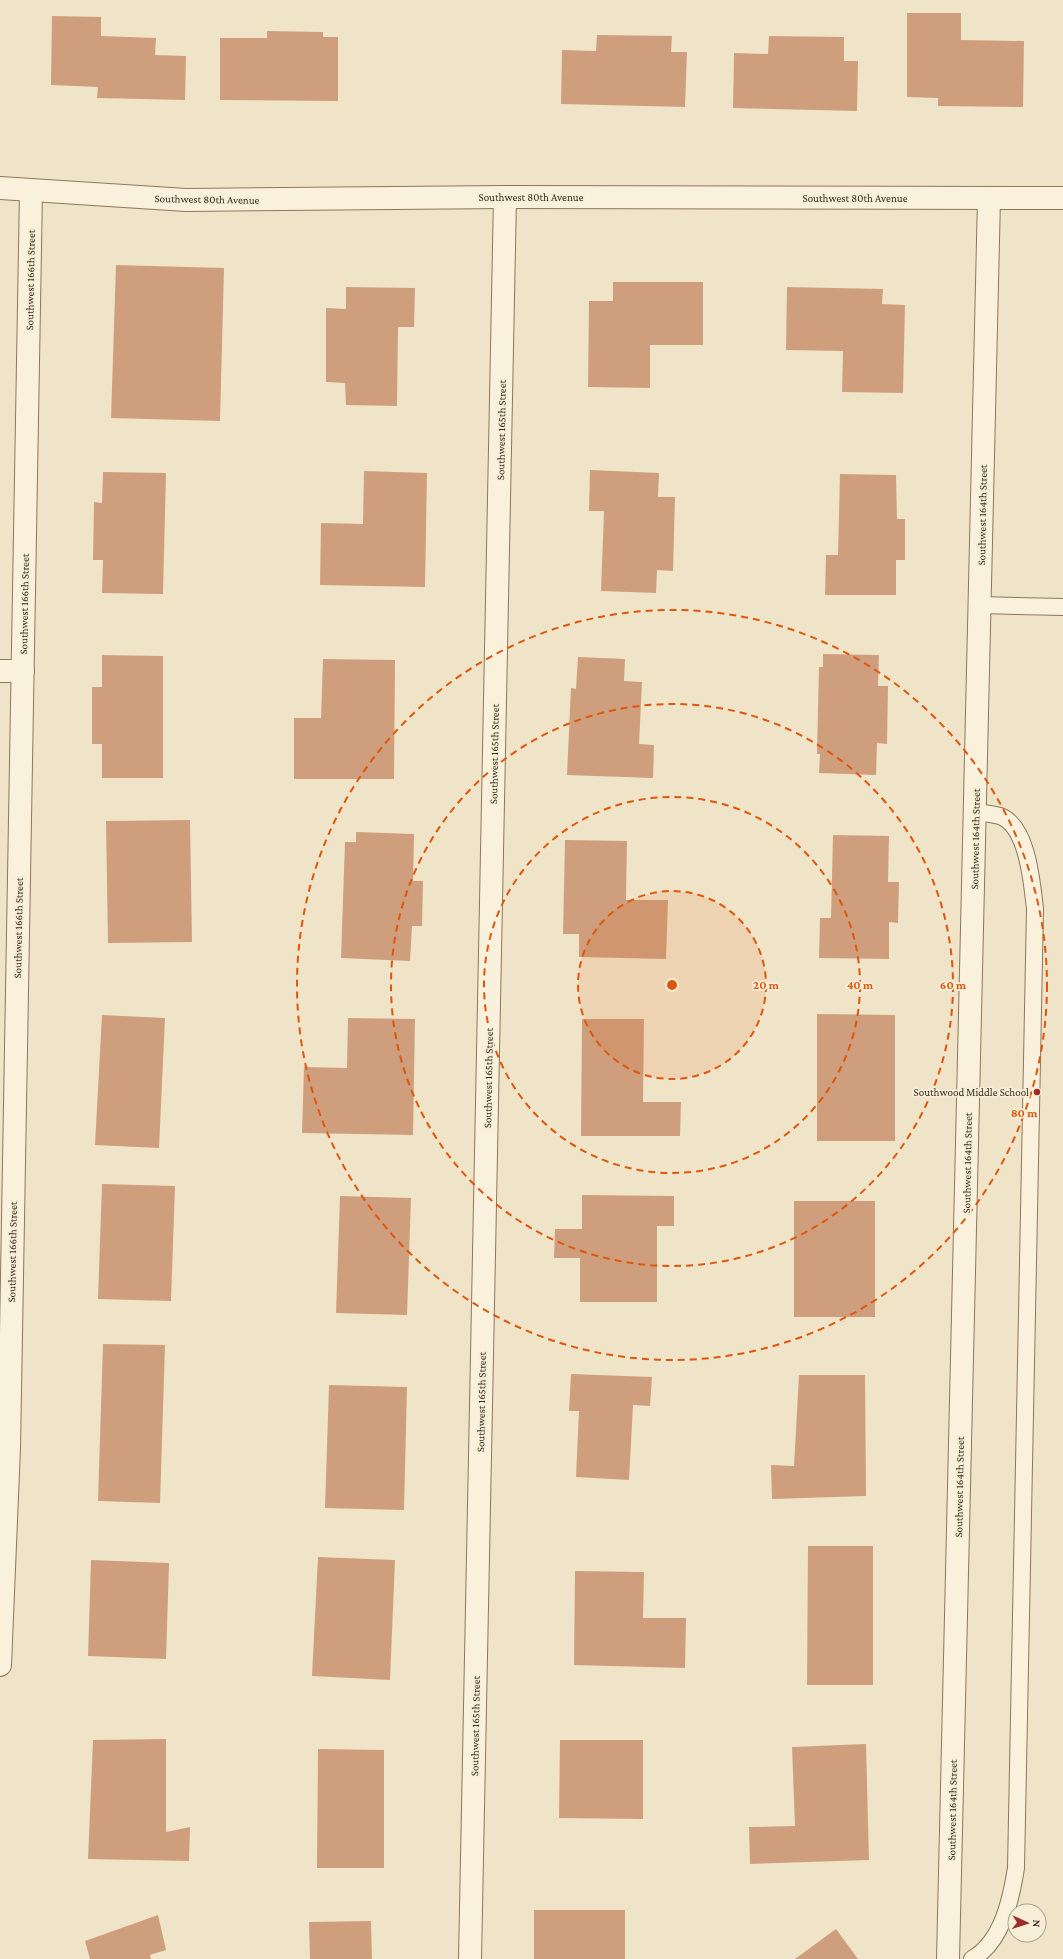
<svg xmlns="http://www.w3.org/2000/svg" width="1063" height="1959" font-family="'Crimson Pro',serif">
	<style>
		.building { fill: #cf9f7d }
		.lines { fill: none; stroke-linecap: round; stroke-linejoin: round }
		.service-casing { stroke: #8d765c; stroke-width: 18 }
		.minor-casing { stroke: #8d765c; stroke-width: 24 }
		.service { stroke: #faf1dc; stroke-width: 16 }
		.minor { stroke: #faf1dc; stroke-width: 22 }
		.ring { fill: none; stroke: #df570d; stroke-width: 2; stroke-dasharray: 7 5 }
		.poi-dot { fill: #9e2a2b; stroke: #f7eed8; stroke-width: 1.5 }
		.labels { text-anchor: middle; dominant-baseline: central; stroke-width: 3.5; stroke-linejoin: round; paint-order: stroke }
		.street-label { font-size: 11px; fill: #3d2e20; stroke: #f7eed8 }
		.poi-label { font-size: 11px; fill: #3d2e20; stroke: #f7eed8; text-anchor: end }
		.centre { fill: #df570d; stroke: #f7eed8; stroke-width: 2 }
		.ring-label { font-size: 12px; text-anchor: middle; font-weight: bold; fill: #df570d; stroke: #f7eed8; stroke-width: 3.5; stroke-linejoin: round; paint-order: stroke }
	</style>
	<rect width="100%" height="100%" fill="#f0e4c8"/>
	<g class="building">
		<path d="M907,13H961V40L1024,41L1023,107L938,106V98L907,97Z"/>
		<path d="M52,16L101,17V36L156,38L155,55L186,56L185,100L97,98L98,87L51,85Z"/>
		<path d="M267,31L323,32V37H338V101L220,100V38H267Z"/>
		<path d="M597,35L672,36L671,52H687L685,107L561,104L562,50L596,51Z"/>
		<path d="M769,36L844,37V61H858L857,111L733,108L734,53L768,54Z"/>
		<path d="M116,265L224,268L220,421L111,418Z"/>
		<path d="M613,282H703V345H650V388L588,387L589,301H613Z"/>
		<path d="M346,287L415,288L414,327H398L397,406L346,405L345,383L326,382V308L346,309Z"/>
		<path d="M787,287L883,289L882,304L905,305L903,393L842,392L843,351L786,350Z"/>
		<path d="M590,470L659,473L658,497H675L673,571L657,570L656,593L601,591L604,511H589Z"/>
		<path d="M364,471L427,473L425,587L320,585L321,523L363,524Z"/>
		<path d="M103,472L166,473L163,594L102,593L103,560H93L94,502L102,503Z"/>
		<path d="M840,474L896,475L897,519H905V560H896V595H825L826,555H838Z"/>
		<path d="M823,654L879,655L878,686H888L887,744L877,743L876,775L819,773L820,754H817L819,667H823Z"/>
		<path d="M102,655L163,656V778H102V744H92V687H102Z"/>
		<path d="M578,657L625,659L624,681L642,682L639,744L654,745L653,778L567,775L571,688L576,689Z"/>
		<path d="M323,659L395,660L394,779H294V718H321Z"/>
		<path d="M190,820L192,942L108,943L106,821Z"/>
		<path d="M356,832L414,834L413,881H423L422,926H412L410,961L341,958L345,842H356Z"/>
		<path d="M833,835L889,836L888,882H899L898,923L889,922V959L819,958L820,918H831Z"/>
		<path d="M565,840L627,841L626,900H668L666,959L579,957V934H563Z"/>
		<path d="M817,1014L895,1015V1141H817Z"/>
		<path d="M102,1015L165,1018L159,1148L95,1145Z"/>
		<path d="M348,1018L415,1019L413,1135L302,1133L304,1067L347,1068Z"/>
		<path d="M582,1019H644L643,1102H681L680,1136H581Z"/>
		<path d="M102,1184L175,1186L171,1301L98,1299Z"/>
		<path d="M582,1195L674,1196V1226H657V1302H580V1258H554L555,1229H582Z"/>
		<path d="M340,1196L411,1198L407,1315L336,1313Z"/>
		<rect x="794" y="1201" width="81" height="116"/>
		<path d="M103,1344L165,1345L160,1503L98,1501Z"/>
		<path d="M571,1374L652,1377L650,1406L633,1405L629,1480L576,1477L579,1411H569Z"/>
		<path d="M799,1375H865L866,1496L772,1499L771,1465L794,1466Z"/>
		<path d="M329,1385L407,1387L404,1510L325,1508Z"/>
		<path d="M808,1546H873V1685H807Z"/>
		<path d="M318,1557L395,1560L390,1680L312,1676Z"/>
		<path d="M91,1560L169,1563L166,1659L88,1656Z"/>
		<path d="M575,1571L644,1572L643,1618H686L685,1668L574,1665Z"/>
		<path d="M166,1739V1832L190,1827L189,1861L88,1859L93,1740Z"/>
		<path d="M560,1740H643V1819L559,1818Z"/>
		<path d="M866,1744L869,1860L750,1864L749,1827L795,1826L792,1747Z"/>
		<path d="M318,1749L384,1750V1868H317Z"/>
		<rect x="534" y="1910" width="91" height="49"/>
		<path d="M158,1915L166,1950L150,1955L151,1959H90L85,1941Z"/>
		<path d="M371,1921L372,1959H310L309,1922Z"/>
		<path d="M836,1929L858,1959H795Z"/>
	</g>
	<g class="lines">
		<defs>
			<g id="service">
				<path d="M979,605L1063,607"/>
				<path d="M972,1959C1002,1942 1011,1900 1016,1868L1035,909C1032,884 1028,826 1000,816C992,814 983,813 975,812"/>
			</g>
			<g id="minor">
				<path d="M0,188L186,200L505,197L1063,198"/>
				<path d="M0,671H23"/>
				<path d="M0,1665L9,1448L31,191"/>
				<path d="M470,1959L505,197"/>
				<path d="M948,1959L989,198"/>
			</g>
		</defs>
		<use href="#service" class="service-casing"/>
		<use href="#minor" class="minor-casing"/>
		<use href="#service" class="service"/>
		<use href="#minor" class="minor"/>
	</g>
	<circle cx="672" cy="985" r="94" fill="#df570d" fill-opacity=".12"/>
	<g class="ring">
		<circle cx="672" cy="985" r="94"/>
		<circle cx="672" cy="985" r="188"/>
		<circle cx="672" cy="985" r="281"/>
		<circle cx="672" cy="985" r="375"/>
	</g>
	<circle class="poi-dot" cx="1037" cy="1092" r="4"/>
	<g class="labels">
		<g class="street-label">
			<text x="531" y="197">Southwest 80th Avenue</text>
			<text x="855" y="198">Southwest 80th Avenue</text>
			<text transform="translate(207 199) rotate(1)">Southwest 80th Avenue</text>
			<text transform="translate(30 280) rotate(-89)">Southwest 166th Street</text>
			<text transform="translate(501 430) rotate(-89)">Southwest 165th Street</text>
			<text transform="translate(982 515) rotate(-89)">Southwest 164th Street</text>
			<text transform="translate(24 604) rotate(-89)">Southwest 166th Street</text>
			<text transform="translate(494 754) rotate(-89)">Southwest 165th Street</text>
			<text transform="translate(975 839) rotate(-89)">Southwest 164th Street</text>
			<text transform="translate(18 928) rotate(-89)">Southwest 166th Street</text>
			<text transform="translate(488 1078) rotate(-89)">Southwest 165th Street</text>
			<text transform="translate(967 1163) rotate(-89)">Southwest 164th Street</text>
			<text transform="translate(12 1252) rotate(-89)">Southwest 166th Street</text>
			<text transform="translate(481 1402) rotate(-89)">Southwest 165th Street</text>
			<text transform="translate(959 1487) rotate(-89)">Southwest 164th Street</text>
			<text transform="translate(475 1726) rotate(-89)">Southwest 165th Street</text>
			<text transform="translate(952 1810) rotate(-89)">Southwest 164th Street</text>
		</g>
		<g class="poi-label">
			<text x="1029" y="1092">Southwood Middle School</text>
		</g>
	</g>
	<circle cx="672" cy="985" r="6" class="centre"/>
	<g class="ring-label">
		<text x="766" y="989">20 m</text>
		<text x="860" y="989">40 m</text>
		<text x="953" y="989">60 m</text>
		<text x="1024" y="1117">80 m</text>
	</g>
	<g transform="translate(1027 1923) rotate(93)"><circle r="19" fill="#f7eed8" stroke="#ada18e"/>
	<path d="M0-3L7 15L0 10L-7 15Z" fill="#9e2a2b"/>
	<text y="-6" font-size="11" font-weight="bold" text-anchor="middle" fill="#3d2e20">N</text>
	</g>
</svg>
